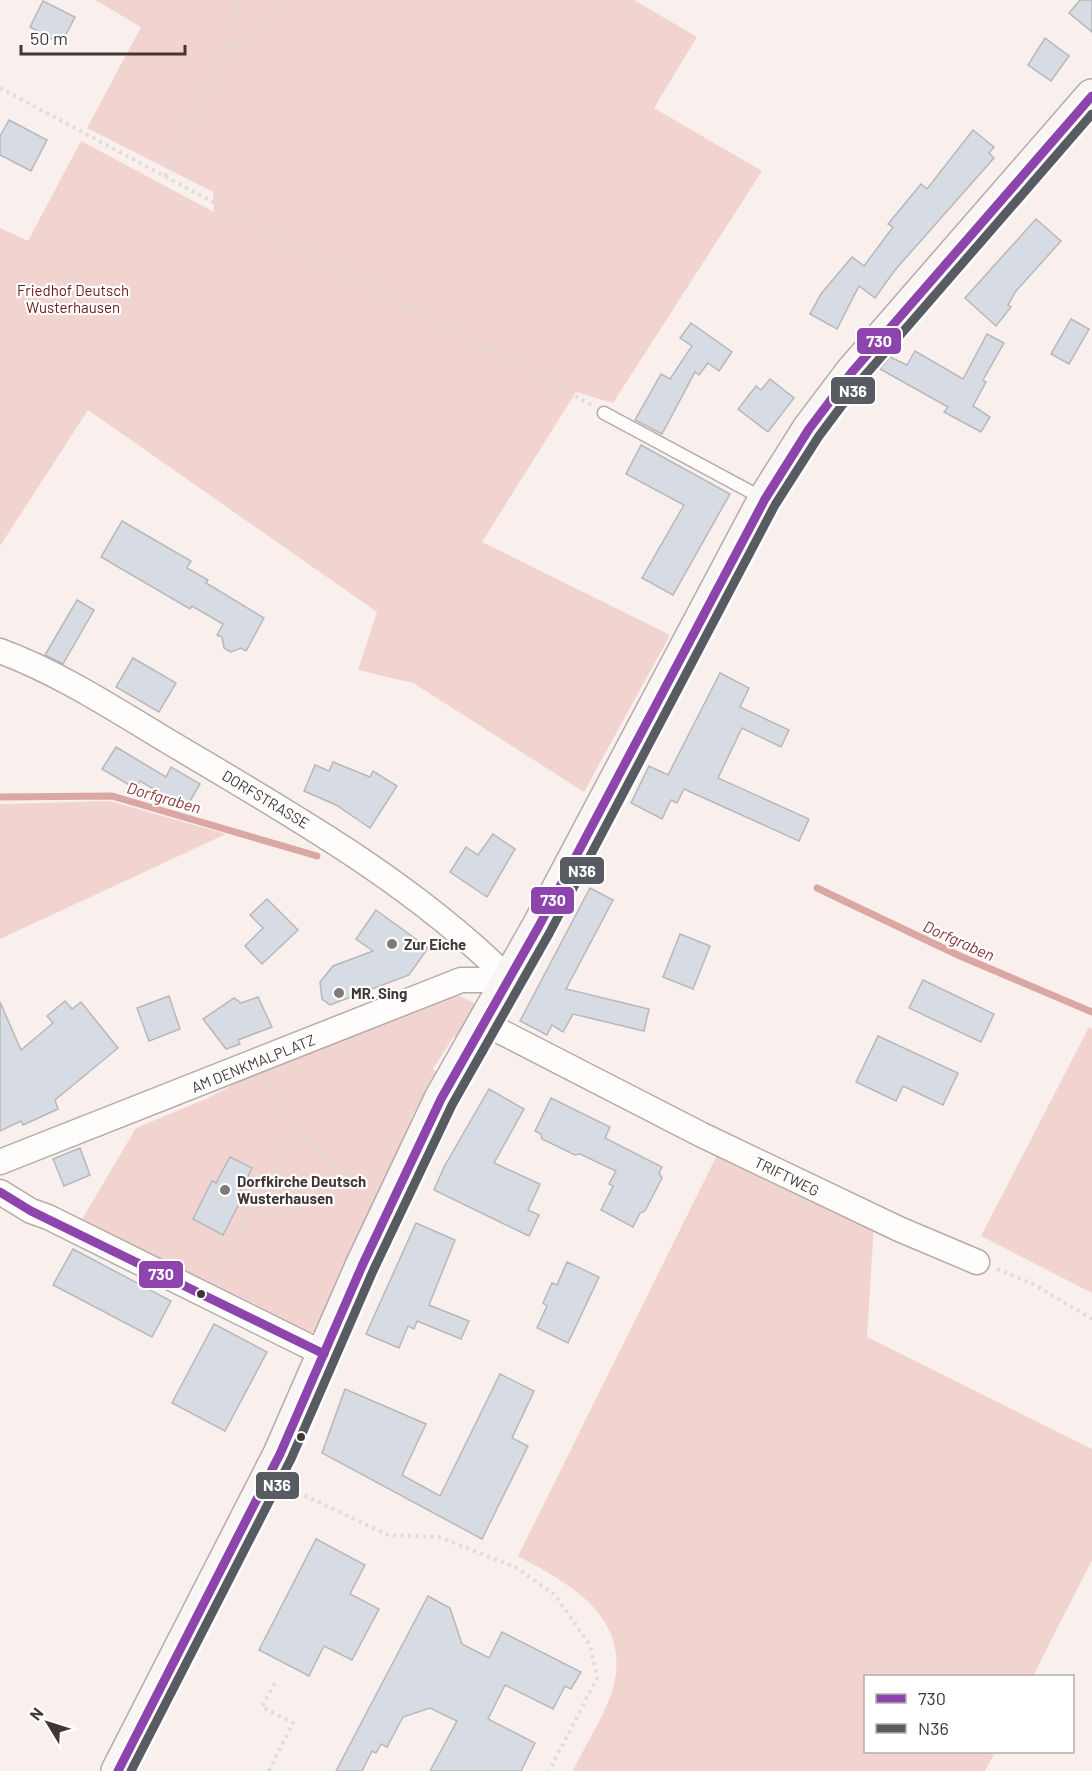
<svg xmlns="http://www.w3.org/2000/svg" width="1092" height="1771" font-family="Barlow,sans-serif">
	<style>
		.green { fill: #f1d3cf }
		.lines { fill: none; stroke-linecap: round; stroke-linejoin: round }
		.stream { stroke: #daa7a3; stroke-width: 7 }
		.building { fill: #d7dce4; stroke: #b8b7b9; stroke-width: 1.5 }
		.lane-casing { stroke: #b4abaa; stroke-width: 15 }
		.street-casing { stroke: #b4abaa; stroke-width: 27 }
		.secondary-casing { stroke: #b4abaa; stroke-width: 36 }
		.path { stroke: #e0dcdb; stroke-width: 4; stroke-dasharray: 3 4.5; stroke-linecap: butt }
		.lane { stroke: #fefdfc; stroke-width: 12 }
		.street { stroke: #fefdfc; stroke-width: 24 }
		.secondary { stroke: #faf5f5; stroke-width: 33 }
		.bus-1-casing { stroke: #fff; stroke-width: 14 }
		.bus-2-casing { stroke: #fff; stroke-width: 14 }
		.bus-1 { stroke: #8e44ad; stroke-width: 9 }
		.bus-2 { stroke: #595b62; stroke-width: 9 }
		.poi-dot { fill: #827876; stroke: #fff; stroke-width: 2 }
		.bus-dot { fill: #423736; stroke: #fff; stroke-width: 2 }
		.labels { text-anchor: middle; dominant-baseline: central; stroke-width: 4.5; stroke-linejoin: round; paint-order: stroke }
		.park-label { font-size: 15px; fill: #69181a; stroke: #fff }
		.street-label { font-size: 15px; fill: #423736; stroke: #fff }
		.poi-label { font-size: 15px; font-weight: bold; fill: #423736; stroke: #fff; text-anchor: start }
		.water-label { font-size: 16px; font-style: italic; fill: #8a3735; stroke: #fff }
		.line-badge { stroke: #fff; stroke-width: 2 }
		.badge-label { font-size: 16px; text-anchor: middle; font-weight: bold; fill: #fff }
	</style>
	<rect width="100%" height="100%" fill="#f9f0ee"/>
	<g class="green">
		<path d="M95,0H634L697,37L654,108L762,171L613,403L576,392L482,542L670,635L584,792L413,683L358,670L377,612L88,410L0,546V228L28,241L81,141L214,212L213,192L87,128L141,27Z"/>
		<path d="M110,801L226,834L0,939V804Z"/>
		<path d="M456,994L474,1003L475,1009L460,1039L454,1036L433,1069L437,1073L412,1116L406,1143L318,1332H304L252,1303L81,1221L136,1128L208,1098L259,1071Z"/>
		<path d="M1089,1027L1092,1029V1293L981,1236Z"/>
		<path d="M718,1153L874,1224L867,1337L1092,1449V1560L1033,1676H866V1752H995L985,1771H573C584,1747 607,1712 613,1688C632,1617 570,1584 518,1556Z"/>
	</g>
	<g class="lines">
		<g class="stream">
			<path d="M0,797L112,796L317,856"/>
			<path d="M817,888L960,956L1092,1012"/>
		</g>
	</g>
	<g class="building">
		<path d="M1080,0H1092V32L1069,13Z"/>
		<path d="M43,1L75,17L61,44L30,27Z"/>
		<path d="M1045,38L1069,56L1051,81L1028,65Z"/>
		<path d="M9,120L47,140L31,171L0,155V136Z"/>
		<path d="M973,130L994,147L989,153L994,158L895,270L875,298L859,286L837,329L810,314L821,294L852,257L864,266L893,227L888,224L921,184L927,189Z"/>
		<path d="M1036,219L1061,241L1016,291L1008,305L1011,307L996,326L965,298Z"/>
		<path d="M1071,319L1089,329L1069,364L1051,354Z"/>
		<path d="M691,323L732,352L719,371L708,363L699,375L695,372L662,434L635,420L661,374L670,379L692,346L680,338Z"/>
		<path d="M987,334L1004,343L983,380L986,382L973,406L990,417L981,432L944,412L948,407L880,369L890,357L907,365L915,351L963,379Z"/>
		<path d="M770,379L794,398L768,432L738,409L756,386L761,390Z"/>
		<path d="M641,445L730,494L673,595L642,578L684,505L626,474Z"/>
		<path d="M122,521L191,561L187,568L208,580L206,583L264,618L246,651L241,648L231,652L224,648L222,637L217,635L223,624L192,606L190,609L101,557Z"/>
		<path d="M77,600L94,610L63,664L45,655Z"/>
		<path d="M133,658L176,683L159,712L116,687Z"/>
		<path d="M720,673L749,688L740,707L789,730L781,747L742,728L718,778L809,819L799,841L684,789L677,803L671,800L662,819L631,803L649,766L668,775Z"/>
		<path d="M116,747L166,777L171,767L200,784L186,808L140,781L136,789L102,769Z"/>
		<path d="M333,762L370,777L373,771L397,786L370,828L336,805L304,791L315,765L329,771Z"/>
		<path d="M493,834L515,849L487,897L450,872L466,847L478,855Z"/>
		<path d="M590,888L613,900L566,989L649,1009L644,1031L573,1014L563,1032L552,1025L547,1035L520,1021Z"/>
		<path d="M267,899L298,930L262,964L245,946L263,928L250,915Z"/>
		<path d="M376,910L428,948L409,975L330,1005L322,999L320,982L333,966L373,951L356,939Z"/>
		<path d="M680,934L710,946L693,989L663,977Z"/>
		<path d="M923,980L994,1014L981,1042L909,1008Z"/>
		<path d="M169,996L180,1029L149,1041L137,1008Z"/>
		<path d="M258,997L272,1027L238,1040L240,1044L226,1049L203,1019L234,998L241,1003Z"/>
		<path d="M65,1001L72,1009L81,1002L118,1048L55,1100L58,1109L23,1125L21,1121L0,1131V1002L21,1050L53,1023L47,1016Z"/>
		<path d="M878,1036L958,1073L943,1105L903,1086L896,1101L856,1082Z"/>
		<path d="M489,1089L524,1109L494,1163L540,1184L528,1210L539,1215L529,1236L434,1190L444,1167Z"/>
		<path d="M551,1098L610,1127L605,1138L662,1167L659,1173L662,1178L645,1211L640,1213L633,1227L601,1210L613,1186L609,1184L616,1171L580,1154L575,1155L542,1139L541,1134L535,1131Z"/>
		<path d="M80,1148L90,1175L64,1186L53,1159Z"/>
		<path d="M230,1157L252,1168L238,1196L242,1198L223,1235L193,1219L212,1181L216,1183Z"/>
		<path d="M416,1223L455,1240L429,1305L469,1321L461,1339L417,1321L414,1329L408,1326L399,1348L366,1334Z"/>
		<path d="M73,1249L171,1301L152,1337L53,1285Z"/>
		<path d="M567,1262L599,1277L568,1343L537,1328L547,1306L543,1303L552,1283L557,1285Z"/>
		<path d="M214,1324L267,1352L225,1431L172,1403Z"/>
		<path d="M500,1374L534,1391L512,1438L528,1446L482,1539L322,1453L345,1389L426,1424L402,1475L440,1496Z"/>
		<path d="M316,1539L365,1565L350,1594L379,1609L352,1660L324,1646L309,1676L259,1650Z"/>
		<path d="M428,1596L450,1608L462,1644L489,1658L502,1632L581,1672L571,1689L565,1686L553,1709L505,1685L488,1719L535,1743L521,1771H430L457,1721L430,1708L403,1717L387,1747L381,1744L376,1753L372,1751L362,1771H336Z"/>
	</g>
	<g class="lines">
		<defs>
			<path id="lane" d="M604,413L764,499"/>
			<g id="street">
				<path d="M0,651C62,674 119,712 176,746C292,815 413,883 510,980"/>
				<path d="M486,1024L702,1135L899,1229L977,1262"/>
				<path d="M0,1162L461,980H510"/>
				<path d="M0,1192L31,1211L48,1217L324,1354"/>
			</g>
			<path id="secondary" d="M118,1771L280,1454L362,1266L441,1099L539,926L765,499L809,429L852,372L1092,96"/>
		</defs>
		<use href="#lane" class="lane-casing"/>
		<use href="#street" class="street-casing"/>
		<use href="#secondary" class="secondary-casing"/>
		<g class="path">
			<path d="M225,56L267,22L288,0"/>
			<path d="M0,88L592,405"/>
			<path d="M165,176L224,56L239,0"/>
			<path d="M269,1080C291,1130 322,1162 371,1186"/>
			<path d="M997,1269L1033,1284L1092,1319"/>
			<path d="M215,1275L298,1130"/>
			<path d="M291,1489L388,1535L439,1537L517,1568L555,1595L590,1645L597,1678L549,1771"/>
			<path d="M269,1771L293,1723L262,1707L276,1681"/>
		</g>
		<use href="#lane" class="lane"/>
		<use href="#street" class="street"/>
		<use href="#secondary" class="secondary"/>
		<defs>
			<g id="bus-1">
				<path d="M0,1192L31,1211L324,1354"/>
				<path d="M118,1771L280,1454L362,1266L441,1099L539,926L765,499L809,429L852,372L1092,96"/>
			</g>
			<path id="bus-2" d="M131,1771L291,1459L373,1271L452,1105L550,932L775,505L819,436L861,380L1092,114"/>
		</defs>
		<use href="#bus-1" class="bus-1-casing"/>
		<use href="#bus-2" class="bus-2-casing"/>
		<use href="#bus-1" class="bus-1"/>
		<use href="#bus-2" class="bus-2"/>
	</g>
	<g class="poi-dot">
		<circle cx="392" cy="944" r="6"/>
		<circle cx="339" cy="993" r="6"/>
		<circle cx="225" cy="1190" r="6"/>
	</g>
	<g class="bus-dot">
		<circle cx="201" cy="1294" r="5"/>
		<circle cx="301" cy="1437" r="5"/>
	</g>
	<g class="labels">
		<g class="park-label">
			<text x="73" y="290">Friedhof Deutsch<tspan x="73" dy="17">Wusterhausen</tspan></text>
		</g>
		<g class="street-label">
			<text transform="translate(266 799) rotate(31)">DORFSTRASSE</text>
			<text transform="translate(253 1063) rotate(-22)">AM DENKMALPLATZ</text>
			<text transform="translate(787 1176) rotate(26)">TRIFTWEG</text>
		</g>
		<g class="poi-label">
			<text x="404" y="944">Zur Eiche</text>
			<text x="351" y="993">MR. Sing</text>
			<text x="237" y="1181">Dorfkirche Deutsch<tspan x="237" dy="17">Wusterhausen</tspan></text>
		</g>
		<g class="water-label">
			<text transform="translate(164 797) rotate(16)">Dorfgraben</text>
			<text transform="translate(959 940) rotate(24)">Dorfgraben</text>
		</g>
	</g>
	<g class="line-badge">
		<rect x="856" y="327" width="46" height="28" rx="6" fill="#8e44ad"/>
		<rect x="830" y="376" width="46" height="29" rx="6" fill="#595b62"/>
		<rect x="559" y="856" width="46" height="29" rx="6" fill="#595b62"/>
		<rect x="530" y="886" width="45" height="29" rx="6" fill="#8e44ad"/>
		<rect x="138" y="1260" width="46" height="29" rx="6" fill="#8e44ad"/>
		<rect x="255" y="1471" width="45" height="29" rx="6" fill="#595b62"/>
	</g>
	<g class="badge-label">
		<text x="879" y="347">730</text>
		<text x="853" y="397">N36</text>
		<text x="582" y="877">N36</text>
		<text x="553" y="906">730</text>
		<text x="161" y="1280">730</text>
		<text x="277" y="1491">N36</text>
	</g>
	<rect x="864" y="1675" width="210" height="78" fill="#ffffff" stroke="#b3afaf" stroke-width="1.5"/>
	<rect x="876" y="1694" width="30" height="9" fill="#8e44ad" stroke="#b3afaf" stroke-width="1.5"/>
	<text x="918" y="1705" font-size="18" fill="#423736">730</text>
	<rect x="876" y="1724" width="30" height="9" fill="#595b62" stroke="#b3afaf" stroke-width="1.5"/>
	<text x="918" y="1735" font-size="18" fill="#423736">N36</text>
	<g transform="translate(48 1723) rotate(308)" stroke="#ffffff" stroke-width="4.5" paint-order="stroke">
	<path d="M0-4.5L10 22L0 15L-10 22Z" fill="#423736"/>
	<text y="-9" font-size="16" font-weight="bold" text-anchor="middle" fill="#423736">N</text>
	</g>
	<path d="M21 45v9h164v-9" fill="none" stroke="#423736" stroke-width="3"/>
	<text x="30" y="45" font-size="18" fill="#423736" stroke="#ffffff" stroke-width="4.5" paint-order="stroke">50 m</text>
</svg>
